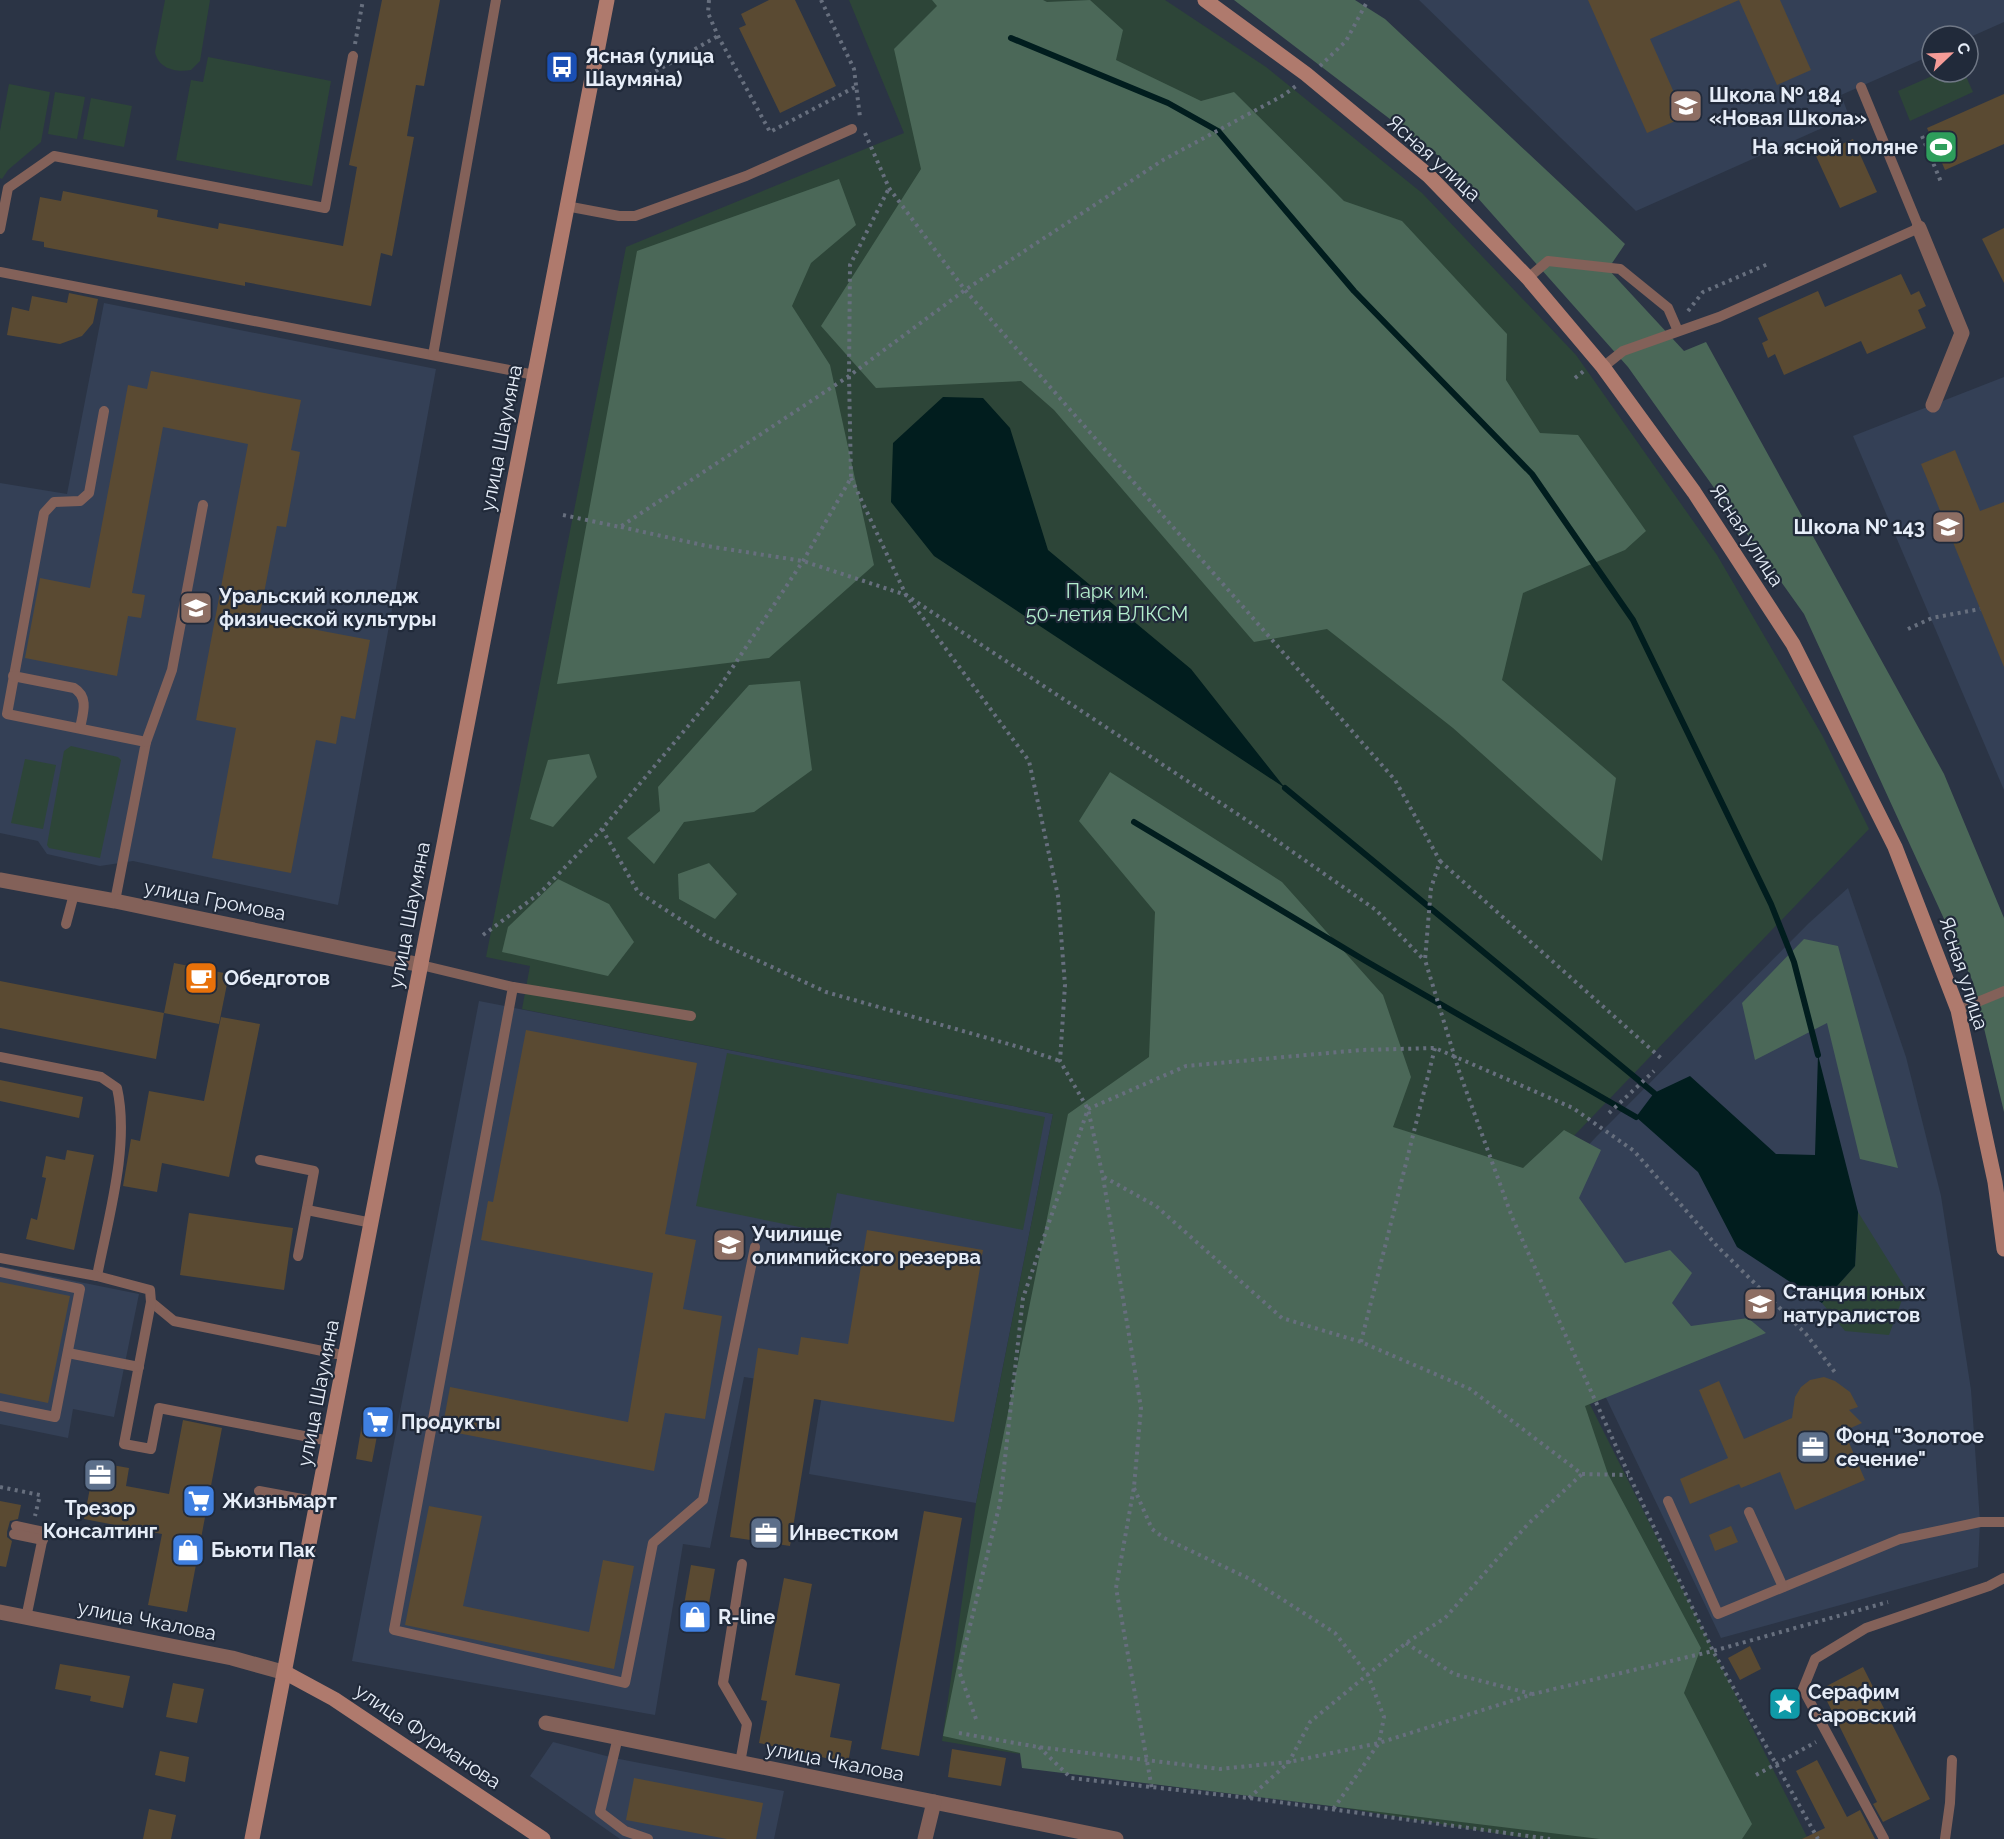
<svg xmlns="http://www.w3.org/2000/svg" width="2004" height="1839" font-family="Raleway,sans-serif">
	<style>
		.built { fill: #344056 }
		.green { fill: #2d4538 }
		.forest { fill: #4b6858 }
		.water { fill: #011d1e }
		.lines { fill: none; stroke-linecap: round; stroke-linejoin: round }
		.stream { stroke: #011d1e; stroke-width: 6 }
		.building { fill: #5a4a32 }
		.path { stroke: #676f7e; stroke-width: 4; stroke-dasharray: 3 4.5; stroke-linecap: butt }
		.lane { stroke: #836159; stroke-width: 10 }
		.street { stroke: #836159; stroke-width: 15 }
		.secondary { stroke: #af7a6d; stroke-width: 15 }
		.labels { text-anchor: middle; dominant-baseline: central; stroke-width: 4.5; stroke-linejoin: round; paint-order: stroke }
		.poi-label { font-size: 20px; font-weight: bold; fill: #e6edf8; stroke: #212a3a; text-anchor: start }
		.street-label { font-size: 20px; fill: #e6edf8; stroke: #212a3a }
		.park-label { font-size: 20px; fill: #b3edcd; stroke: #212a3a }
	</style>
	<rect width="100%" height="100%" fill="#2b3445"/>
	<g class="built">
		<path d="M1419,0H2004V22L1968,38V36H1932V55L1841,95L1849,116L1636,211Z"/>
		<path d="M104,303L436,369L338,905L133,861L100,866L47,854L38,841L0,833V483L67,494Z"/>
		<path d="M2004,377V790L1853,436Z"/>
		<path d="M1848,888L1906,1057L1941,1196L1971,1390L1980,1522L1978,1567L1721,1638L1520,1218L1596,1137L1809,923Z"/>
		<path d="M479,1001L1053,1114L976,1503L809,1474L823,1389L744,1377L710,1548L683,1544L655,1715L352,1661Z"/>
		<path d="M0,1266L139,1294L114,1417L73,1409L68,1438L0,1424Z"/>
		<path d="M553,1742L614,1758L784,1791L774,1839H620L530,1776Z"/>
	</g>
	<g class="green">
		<path d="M165,0H210L200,61L191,70C175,73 158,68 155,52Z"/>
		<path d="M849,0H1165L1266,67L1422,193L1576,355L1717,555L1822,735L1869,829L1496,1217L1808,1839H1531L942,1741L976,1503L1053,1114L522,1009L530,966L486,957L626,247L904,133Z"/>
		<path d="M208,57L331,81L312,186L176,160L191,80L203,82Z"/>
		<path d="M1941,72H1964L1973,92L1910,121L1898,91Z"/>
		<path d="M9,84L50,92L41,142L8,170L2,179L0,178V131Z"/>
		<path d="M55,92L85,97L77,139L48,134Z"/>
		<path d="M91,98L132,106L124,147L83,139Z"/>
		<path d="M71,746L118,757L121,760L100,858L49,848L47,845L64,751Z"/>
		<path d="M25,759L56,765L43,829L11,823Z"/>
		<path d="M727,1053L1045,1117L1023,1230L837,1193L829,1233L696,1206Z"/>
		<path d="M1858,1212L1906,1289L1889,1335L1845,1331L1822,1303L1855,1266Z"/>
	</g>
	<g class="forest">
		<path d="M932,0H1043L1047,2L1090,0L1123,30L1116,60L1201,101L1234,92L1344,201L1402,221L1507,334L1506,380L1540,433L1578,435L1646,531L1625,550L1523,593L1502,680L1616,778L1602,861L1453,728L1327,629L1254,642L1054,410L1021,381L876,388L821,326L921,169L894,49L937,6Z"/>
		<path d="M1234,0H1355L1385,19L1625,244L1608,269L1684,351L1706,342L1944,774L2004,918V1112L1973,982L1804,614L1628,367L1445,161Z"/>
		<path d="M839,179L856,225L811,263L792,306L830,365L874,565L769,658L557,684L637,251Z"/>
		<path d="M800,681L812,770L754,812L684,822L654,864L627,838L660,811L658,787L749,685Z"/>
		<path d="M589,754L597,777L553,827L530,819L548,760Z"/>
		<path d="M1110,772L1282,882L1383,995L1411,1077L1393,1127L1523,1168L1564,1130L1601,1150L1579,1198L1625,1263L1670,1250L1692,1273L1672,1303L1691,1326L1748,1318L1766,1333L1585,1406L1608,1474L1701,1648L1684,1693L1752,1824L1742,1839H1600L1022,1768L1020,1753L943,1736L1068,1114L1149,1057L1155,912L1079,821Z"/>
		<path d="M709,863L737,894L715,919L679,899L678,874Z"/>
		<path d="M558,879L609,904L634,942L608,976L502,952L508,927Z"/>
		<path d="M1804,939L1838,946L1898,1168L1860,1159L1827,1023L1755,1060L1742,1003Z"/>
	</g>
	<g class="water">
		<path d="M943,397L983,398L1010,428L1048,550L1191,669L1285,788L934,556L891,502L893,443Z"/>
		<path d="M1818,1055L1858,1212L1855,1266L1822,1303L1737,1247L1698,1172L1636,1117L1654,1093L1690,1076L1776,1154L1815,1155Z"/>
	</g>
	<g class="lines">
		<g class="stream">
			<path d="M1011,38L1168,103L1218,131L1354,291L1532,474L1633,620L1771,904L1794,962L1818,1055"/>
			<path d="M1285,788L1654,1093"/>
			<path d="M1134,822L1364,960L1636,1117"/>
		</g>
	</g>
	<g class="building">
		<path d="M382,0H440L424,86L416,85L407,136L414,137L392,256L381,253L371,306L245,282V286L44,247V242L32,240L40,197L61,201L63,191L158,210L157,217L218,229L219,223L343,246L357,167L349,165Z"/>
		<path d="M769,0H795L836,86L780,113L739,28L746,25L741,14Z"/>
		<path d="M1588,0H1739L1650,39L1685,117L1647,133Z"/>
		<path d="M1739,0H1780L1811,70L1777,85Z"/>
		<path d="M2004,94V144L1945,170L1927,128Z"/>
		<path d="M1853,139L1877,192L1840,208L1816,156Z"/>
		<path d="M2004,228V283L1982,239Z"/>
		<path d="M1901,274L1911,295L1919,291L1926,306L1918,310L1926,328L1867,354L1861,341L1784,375L1775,354L1768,358L1762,343L1768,340L1758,318L1818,291L1825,307Z"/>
		<path d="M69,293L98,299L93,323L82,336L60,344L7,335L12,307L29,311L32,296L67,303Z"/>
		<path d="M151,371L301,400L291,450L300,452L286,527L277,526L259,619L370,640L355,719L341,716L336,744L316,740L291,873L212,858L236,728L196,720L248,444L163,427L132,593L145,595L141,618L128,616L117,676L25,658L40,578L90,588L128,385L147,389Z"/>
		<path d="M1955,450L1980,511L2004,502V667L1921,464Z"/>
		<path d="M174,963L229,974L219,1024L164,1013Z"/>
		<path d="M0,981L164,1013L156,1059L0,1028Z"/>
		<path d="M221,1017L260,1024L229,1177L162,1163L157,1192L123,1186L131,1139L140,1141L149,1091L204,1101Z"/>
		<path d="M526,1030L697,1063L665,1234L696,1240L683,1309L722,1316L705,1419L665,1413L654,1471L442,1430L450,1387L628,1422L653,1273L481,1240L488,1201L493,1202Z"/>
		<path d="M0,1080L83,1097L79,1118L0,1101Z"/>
		<path d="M67,1150L94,1155L74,1250L26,1239L31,1218L37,1220L46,1178L42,1177L46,1156L65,1160Z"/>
		<path d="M189,1213L293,1228L284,1290L180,1275Z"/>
		<path d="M867,1230L983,1250L954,1422L814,1399L790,1546L730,1537L758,1348L798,1355L801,1337L848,1344Z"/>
		<path d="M0,1282L70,1296L48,1403L0,1393Z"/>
		<path d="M1824,1377L1835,1381L1850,1392L1858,1407L1849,1410L1862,1423L1844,1431L1865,1480L1795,1510L1780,1472L1741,1488L1739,1484L1690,1504L1680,1479L1728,1458L1699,1390L1719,1381L1744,1439L1792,1418L1795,1397L1801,1387L1810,1380Z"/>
		<path d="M364,1412L381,1415L372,1462L356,1459Z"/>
		<path d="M183,1420L222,1428L187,1612L148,1605L162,1534L84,1519L95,1462L129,1468L126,1486L169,1494Z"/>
		<path d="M0,1501L21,1505L18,1519L10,1521L7,1532V1537L12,1541L6,1567L0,1566Z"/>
		<path d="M429,1506L482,1516L463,1606L589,1632L603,1560L634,1566L614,1669L405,1625Z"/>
		<path d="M924,1511L962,1518L919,1756L881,1749Z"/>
		<path d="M1731,1526L1738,1542L1715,1551L1709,1535Z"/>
		<path d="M691,1565L715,1569L704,1632L680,1628Z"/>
		<path d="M784,1578L812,1584L795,1675L840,1684L830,1737L852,1741L848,1763L759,1743L767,1701L761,1700Z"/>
		<path d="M1750,1646L1761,1669L1740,1680L1728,1658Z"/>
		<path d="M60,1664L130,1676L123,1708L90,1701L91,1696L55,1689Z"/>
		<path d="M1863,1667L1930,1799L1883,1822L1873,1804L1877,1802L1821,1689Z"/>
		<path d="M173,1683L204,1689L197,1723L166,1717Z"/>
		<path d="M952,1749L1006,1758L1001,1786L948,1777Z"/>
		<path d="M160,1751L189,1757L185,1782L155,1775Z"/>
		<path d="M1817,1760L1847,1817L1860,1810L1875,1839H1802L1825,1828L1796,1771Z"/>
		<path d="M634,1778L763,1803L756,1839H727L626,1820Z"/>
		<path d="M149,1809L176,1815L171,1839H143Z"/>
	</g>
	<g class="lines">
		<g class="path">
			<path d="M709,0L708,13L718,36L770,132L855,87"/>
			<path d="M821,0L854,69L860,117"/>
			<path d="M355,44L363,0"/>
			<path d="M1320,66L1346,41L1368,0"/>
			<path d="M649,75L718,36"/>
			<path d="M865,133L889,188L965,290L1395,780L1440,861L1431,888L1425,960L1459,1071L1512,1217L1629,1475L1713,1651L1818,1839"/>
			<path d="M1922,136L1941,182"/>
			<path d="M1688,311L1703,292L1768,264"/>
			<path d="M1575,378L1585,370"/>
			<path d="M851,478L906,595L1029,761L1058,896L1065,985L1060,1061L1088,1109L1103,1177L1141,1408L1134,1487L1116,1588L1152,1789"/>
			<path d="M563,515L620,527L849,376L965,290L1163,160L1284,95L1296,86"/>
			<path d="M621,527L707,546L803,561L906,595L1260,829L1376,910L1424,960"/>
			<path d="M1908,629L1932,618L1980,609"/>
			<path d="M602,829L638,892L709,938L826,992L1019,1047L1060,1061"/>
			<path d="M1440,861L1662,1059"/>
			<path d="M483,935L540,893L602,829L715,694L803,561L851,478L849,376L850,265L889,188"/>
			<path d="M1609,1113L1654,1071"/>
			<path d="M1104,1177L1156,1206L1282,1318L1361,1342L1470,1389L1582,1474L1628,1475"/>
			<path d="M1361,1342L1435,1048"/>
			<path d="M0,1487L40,1495L35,1516"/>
			<path d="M1134,1488L1152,1529L1164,1538L1252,1580L1335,1633L1368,1675L1384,1717L1379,1743L1332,1811"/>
			<path d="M1406,1643L1454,1674L1532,1694"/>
			<path d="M976,1719L959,1671L1000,1503L1023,1298L1088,1109L1186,1066L1361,1050L1435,1048L1573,1108L1634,1151L1717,1246L1806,1334L1837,1375"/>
			<path d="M959,1733L1038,1747L1220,1769L1289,1762L1379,1743L1533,1694L1713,1651L1888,1602"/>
			<path d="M1039,1747L1071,1778L1249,1798L1550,1839"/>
			<path d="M1756,1775L1816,1742"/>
			<path d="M1249,1798L1289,1762L1310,1722L1406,1643L1445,1618L1528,1524L1582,1474"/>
		</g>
		<g class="lane">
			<path d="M566,206L619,216H635L746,176L852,129"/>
			<path d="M0,229L8,188L54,156L325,208L353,56"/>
			<path d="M0,272L535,375"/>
			<path d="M1528,278L1548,261L1620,269L1668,308L1678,331"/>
			<path d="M433,355L496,0"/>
			<path d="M1603,367L1623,351L1719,317L1919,228L1861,87"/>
			<path d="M104,411L89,493L80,501L54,502L44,513L7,714L146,742L115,901"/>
			<path d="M13,676L74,688C89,697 83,713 80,728"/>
			<path d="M146,742L172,670L203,505"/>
			<path d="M66,924L74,894"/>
			<path d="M421,965L513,987L394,1630L625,1683L653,1543L703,1500L755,1247"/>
			<path d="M513,987L691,1016"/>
			<path d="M1958,1010L2004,991"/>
			<path d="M0,1057L101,1077L117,1088C130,1145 108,1219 97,1276L150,1290L151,1302L174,1321L347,1356"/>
			<path d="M260,1160L314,1171L298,1256"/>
			<path d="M307,1210L372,1223"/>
			<path d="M0,1258L97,1276"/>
			<path d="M0,1272L80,1289L55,1417L0,1406"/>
			<path d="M151,1302L124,1444L151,1449L159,1408L330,1441"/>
			<path d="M68,1353L139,1367"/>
			<path d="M259,1491L318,1502"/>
			<path d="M1668,1501L1718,1614L1900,1539L1980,1522H2004"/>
			<path d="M1749,1512L1783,1587"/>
			<path d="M16,1526L44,1532L26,1618"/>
			<path d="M14,1534L43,1540"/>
			<path d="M618,1737L600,1812L625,1831L648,1839"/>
			<path d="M740,1763L747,1724L723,1683L742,1564"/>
			<path d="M1884,1839L1803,1689L1815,1659L1866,1628L1989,1586L2004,1578"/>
			<path d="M1945,1839L1950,1803L1952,1760"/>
		</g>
		<g class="street">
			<path d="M1919,228L1962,333L1933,405"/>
			<path d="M0,880L115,901L421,965"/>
			<path d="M0,1612L232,1658L286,1673"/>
			<path d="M546,1723L1116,1839"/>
			<path d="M925,1839L934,1802"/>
		</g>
		<g class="secondary">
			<path d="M1205,0L1306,74L1429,176L1528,278L1603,367L1694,492L1793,644L1895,847L1958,1010L1995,1182L2004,1249"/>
			<path d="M286,1673L334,1699L543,1839"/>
			<path d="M252,1839L607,0"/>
		</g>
	</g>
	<defs>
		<symbol id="bus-square" viewBox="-11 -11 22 22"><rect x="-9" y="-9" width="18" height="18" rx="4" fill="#1a4fb4" stroke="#212a3a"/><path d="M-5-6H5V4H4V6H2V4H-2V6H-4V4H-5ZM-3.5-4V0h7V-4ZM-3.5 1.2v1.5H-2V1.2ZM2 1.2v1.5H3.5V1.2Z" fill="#fff"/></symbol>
		<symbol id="school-square" viewBox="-11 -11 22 22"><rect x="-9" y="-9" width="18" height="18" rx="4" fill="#8d6e63" stroke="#212a3a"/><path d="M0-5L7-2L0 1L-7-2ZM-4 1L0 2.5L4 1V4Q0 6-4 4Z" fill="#fff"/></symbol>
		<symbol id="stadium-square" viewBox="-11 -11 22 22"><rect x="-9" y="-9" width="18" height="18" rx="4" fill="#2e9e5b" stroke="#212a3a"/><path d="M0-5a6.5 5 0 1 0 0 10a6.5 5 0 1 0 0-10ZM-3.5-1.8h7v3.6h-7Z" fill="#fff"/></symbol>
		<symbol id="university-square" viewBox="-11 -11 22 22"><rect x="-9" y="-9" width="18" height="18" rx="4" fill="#8d6e63" stroke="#212a3a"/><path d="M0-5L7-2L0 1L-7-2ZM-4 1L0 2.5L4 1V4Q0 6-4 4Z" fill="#fff"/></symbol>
		<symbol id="cafe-square" viewBox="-11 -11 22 22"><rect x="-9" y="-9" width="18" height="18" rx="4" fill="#e8710a" stroke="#212a3a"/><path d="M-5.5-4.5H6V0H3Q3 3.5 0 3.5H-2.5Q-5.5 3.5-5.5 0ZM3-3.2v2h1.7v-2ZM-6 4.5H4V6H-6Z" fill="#fff"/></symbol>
		<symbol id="supermarket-square" viewBox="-11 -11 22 22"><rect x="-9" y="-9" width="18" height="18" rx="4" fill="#3f7fe0" stroke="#212a3a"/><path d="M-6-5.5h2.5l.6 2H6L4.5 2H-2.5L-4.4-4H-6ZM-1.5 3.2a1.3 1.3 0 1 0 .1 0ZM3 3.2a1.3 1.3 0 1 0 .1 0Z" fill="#fff"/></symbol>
		<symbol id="office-square" viewBox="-11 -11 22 22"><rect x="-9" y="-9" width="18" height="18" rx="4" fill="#5c6f8a" stroke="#212a3a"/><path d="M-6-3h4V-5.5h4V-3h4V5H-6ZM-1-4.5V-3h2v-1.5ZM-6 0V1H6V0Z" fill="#fff"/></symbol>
		<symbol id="shop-square" viewBox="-11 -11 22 22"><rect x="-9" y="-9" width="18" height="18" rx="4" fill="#3f7fe0" stroke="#212a3a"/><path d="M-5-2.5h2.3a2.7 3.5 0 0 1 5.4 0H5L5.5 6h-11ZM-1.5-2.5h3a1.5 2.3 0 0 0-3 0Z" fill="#fff"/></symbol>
		<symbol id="sight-square" viewBox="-11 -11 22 22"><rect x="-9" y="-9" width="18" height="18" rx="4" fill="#0f9aa8" stroke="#212a3a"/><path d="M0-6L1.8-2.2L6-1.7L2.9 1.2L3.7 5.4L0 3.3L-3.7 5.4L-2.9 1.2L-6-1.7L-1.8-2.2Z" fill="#fff"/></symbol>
	</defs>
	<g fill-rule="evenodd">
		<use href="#bus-square" x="543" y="48" width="38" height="38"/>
		<use href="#school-square" x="1667" y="87" width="38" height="38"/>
		<use href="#stadium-square" x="1922" y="128" width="38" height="38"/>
		<use href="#school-square" x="1929" y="508" width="38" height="38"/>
		<use href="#university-square" x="177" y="589" width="38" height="38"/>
		<use href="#cafe-square" x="182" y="959" width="38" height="38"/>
		<use href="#university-square" x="710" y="1226" width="38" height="38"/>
		<use href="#university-square" x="1741" y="1285" width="38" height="38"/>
		<use href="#supermarket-square" x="359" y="1403" width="38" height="38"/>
		<use href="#office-square" x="1794" y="1428" width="38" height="38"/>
		<use href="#office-square" x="81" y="1456" width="38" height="38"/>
		<use href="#supermarket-square" x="180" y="1482" width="38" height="38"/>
		<use href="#office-square" x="747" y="1514" width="38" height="38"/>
		<use href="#shop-square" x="169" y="1531" width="38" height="38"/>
		<use href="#shop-square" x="676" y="1598" width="38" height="38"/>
		<use href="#sight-square" x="1766" y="1685" width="38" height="38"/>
	</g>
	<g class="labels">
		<g class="poi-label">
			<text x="585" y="56">Ясная (улица<tspan x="585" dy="23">Шаумяна)</tspan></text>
			<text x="1709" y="95">Школа № 184<tspan x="1709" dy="23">«Новая Школа»</tspan></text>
			<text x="1918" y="147" text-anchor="end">На ясной поляне</text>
			<text x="1925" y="527" text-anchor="end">Школа № 143</text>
			<text x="219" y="596">Уральский колледж<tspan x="219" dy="23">физической культуры</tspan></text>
			<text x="224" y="978">Обедготов</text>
			<text x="752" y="1234">Училище<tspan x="752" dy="23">олимпийского резерва</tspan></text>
			<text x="1783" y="1292">Станция юных<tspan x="1783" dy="23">натуралистов</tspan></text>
			<text x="401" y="1422">Продукты</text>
			<text x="1836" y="1436">Фонд "Золотое<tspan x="1836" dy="23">сечение"</tspan></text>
			<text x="222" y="1501">Жизньмарт</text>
			<text x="100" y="1508" text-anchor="middle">Трезор<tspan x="100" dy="23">Консалтинг</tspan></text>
			<text x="789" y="1533">Инвестком</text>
			<text x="211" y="1550">Бьюти Пак</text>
			<text x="718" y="1617">R-line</text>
			<text x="1808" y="1692">Серафим<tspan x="1808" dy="23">Саровский</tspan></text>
		</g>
		<g class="street-label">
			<text transform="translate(1434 158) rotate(42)">Ясная улица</text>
			<text transform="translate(501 438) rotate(-79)">улица Шаумяна</text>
			<text transform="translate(1747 535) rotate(57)">Ясная улица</text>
			<text transform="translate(215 900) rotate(11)">улица Громова</text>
			<text transform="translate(409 915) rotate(-79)">улица Шаумяна</text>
			<text transform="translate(1964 973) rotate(72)">Ясная улица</text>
			<text transform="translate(318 1393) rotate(-79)">улица Шаумяна</text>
			<text transform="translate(147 1620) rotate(11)">улица Чкалова</text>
			<text transform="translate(428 1736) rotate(34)">улица Фурманова</text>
			<text transform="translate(835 1761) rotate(11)">улица Чкалова</text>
		</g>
		<g class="park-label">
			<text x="1107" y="591">Парк им.<tspan x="1107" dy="23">50-летия ВЛКСМ</tspan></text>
		</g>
	</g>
	<g transform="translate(1950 54) rotate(67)"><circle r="28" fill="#212a3a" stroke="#707886" stroke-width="1.5"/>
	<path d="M0-4.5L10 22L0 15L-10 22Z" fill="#f59b97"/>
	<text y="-9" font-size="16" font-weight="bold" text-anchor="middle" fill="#e6edf8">С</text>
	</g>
</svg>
